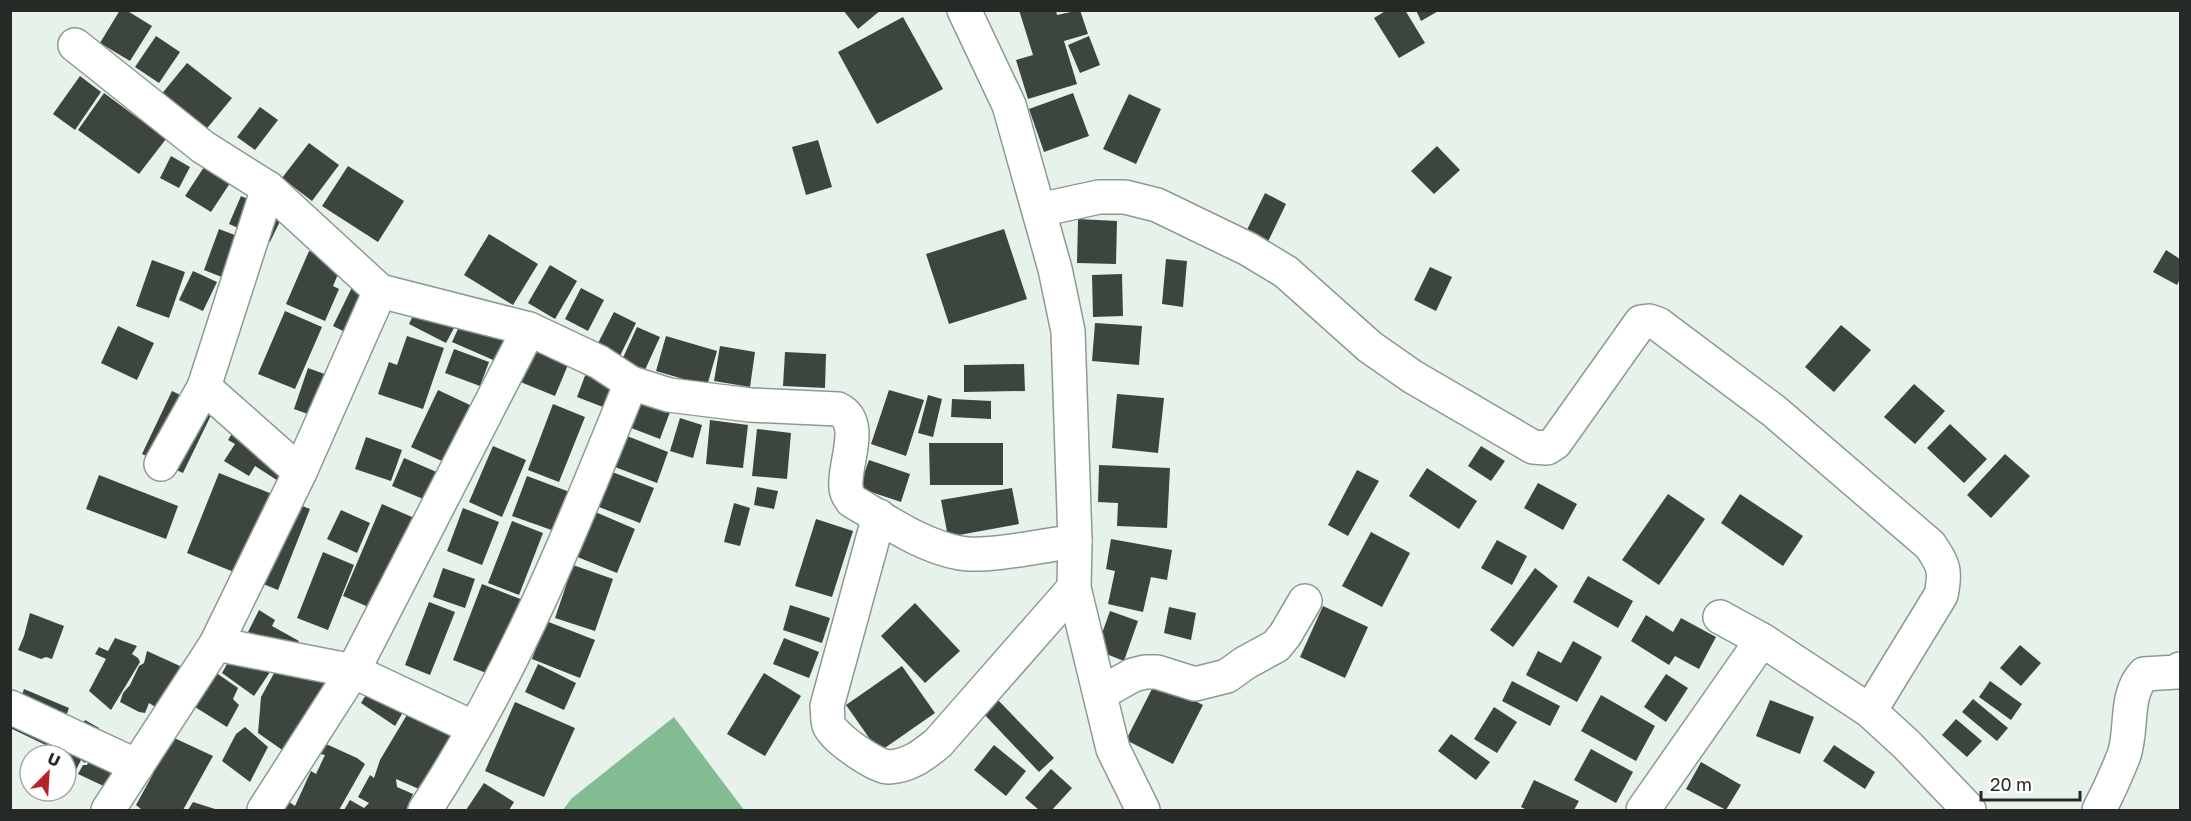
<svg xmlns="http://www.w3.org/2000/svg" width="2191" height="821" font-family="'Golos Text',sans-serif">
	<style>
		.forest { fill: #83bb93 }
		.building { fill: #3c463f }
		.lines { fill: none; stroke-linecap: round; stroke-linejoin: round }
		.minor-casing { stroke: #8e9a91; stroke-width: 36 }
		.minor { stroke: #fff; stroke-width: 33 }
	</style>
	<rect width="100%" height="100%" fill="#e7f3ea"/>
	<path class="forest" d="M674,717L744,810H563L571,799Z"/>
	<g class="building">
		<path d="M120,10H126L152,26L130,61L100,43Z"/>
		<path d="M843,10H881L858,29Z"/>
		<path d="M1019,10H1056L1057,15L1080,10L1088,34L1064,41L1077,84L1028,99L1016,60L1033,55Z"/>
		<path d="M1387,10H1405L1425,43L1399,58L1374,18Z"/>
		<path d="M1416,10H1440L1421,21Z"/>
		<path d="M903,17L943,89L877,124L838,52Z"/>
		<path d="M156,36L180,52L159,83L135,67Z"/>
		<path d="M1089,36L1100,65L1080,73L1068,45Z"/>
		<path d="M187,63L232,98L204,132L160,96Z"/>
		<path d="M80,76L101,92L75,130L53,114Z"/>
		<path d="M104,93L166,139L139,174L78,130Z"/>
		<path d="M1073,93L1089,136L1044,152L1029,109Z"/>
		<path d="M1129,94L1161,109L1136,164L1103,149Z"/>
		<path d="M260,107L278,120L255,150L237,137Z"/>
		<path d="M818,140L832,187L806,195L792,147Z"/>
		<path d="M309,143L339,165L312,201L282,178Z"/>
		<path d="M1437,146L1460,170L1434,194L1411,171Z"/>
		<path d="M171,156L190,167L179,188L160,178Z"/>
		<path d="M206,164L232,180L211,212L185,196Z"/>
		<path d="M348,166L404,201L378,242L322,206Z"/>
		<path d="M1265,193L1286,204L1264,250L1242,240Z"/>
		<path d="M241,196L283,215L270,242L229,224Z"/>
		<path d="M1078,219L1117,221L1116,264L1077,263Z"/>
		<path d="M219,229L253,242L237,283L204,270Z"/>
		<path d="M1004,229L1027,299L949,324L926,254Z"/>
		<path d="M489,234L538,264L513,305L464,275Z"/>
		<path d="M2166,250L2180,259V279L2177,285L2153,272Z"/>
		<path d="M309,251L342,265L333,286L339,289L325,321L286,304Z"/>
		<path d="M1166,259L1187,261L1183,307L1162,304Z"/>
		<path d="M152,260L185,272L169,318L136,306Z"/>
		<path d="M550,265L577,281L555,319L528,303Z"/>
		<path d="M1430,267L1452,277L1436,311L1414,300Z"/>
		<path d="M361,269L365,342L333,326Z"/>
		<path d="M193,271L217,282L203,311L179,300Z"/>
		<path d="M1122,274L1123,316L1093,317L1092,275Z"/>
		<path d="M581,288L604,300L588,331L565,319Z"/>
		<path d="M426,289L464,309L446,343L409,324Z"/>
		<path d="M468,307L523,331L507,366L452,342Z"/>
		<path d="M285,311L322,327L295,389L258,374Z"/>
		<path d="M614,312L636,323L618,360L595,349Z"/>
		<path d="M1095,323L1142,326L1139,365L1092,361Z"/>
		<path d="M1841,325L1871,350L1834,392L1805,367Z"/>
		<path d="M118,326L154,343L137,380L101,363Z"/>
		<path d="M637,327L660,337L644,372L621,362Z"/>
		<path d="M407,336L444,348L423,409L378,394L389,362L397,365Z"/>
		<path d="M666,336L717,351L707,386L656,371Z"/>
		<path d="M533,345L570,360L555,396L518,381Z"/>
		<path d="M720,346L755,352L750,387L714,381Z"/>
		<path d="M454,349L489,362L480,386L445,373Z"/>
		<path d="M785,352L826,354L825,388L783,386Z"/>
		<path d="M1024,364L1025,391L964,392V365Z"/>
		<path d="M308,368L341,380L327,421L294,409Z"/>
		<path d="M586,373L613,383L603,407L577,397Z"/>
		<path d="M1914,384L1945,411L1915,444L1884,417Z"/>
		<path d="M438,390L470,405L444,462L411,447Z"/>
		<path d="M889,390L924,400L906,456L871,444Z"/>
		<path d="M172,391L213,411L183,473L142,454Z"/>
		<path d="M1117,394L1164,398L1158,453L1112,448Z"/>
		<path d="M928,395L942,399L933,437L918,433Z"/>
		<path d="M636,399L670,412L660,439L626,426Z"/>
		<path d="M952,399L991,401V419L951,417Z"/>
		<path d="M553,404L585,417L559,482L528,470Z"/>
		<path d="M244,414L303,452L283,484L255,466L249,476L224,461L235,444L228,440Z"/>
		<path d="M680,418L702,425L693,458L670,451Z"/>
		<path d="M710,420L748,425L743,468L706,464Z"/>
		<path d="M1950,424L1987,459L1964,483L1927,448Z"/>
		<path d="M757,429L791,433L787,479L752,476Z"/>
		<path d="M627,436L668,452L657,483L615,467Z"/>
		<path d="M366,437L402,450L391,481L355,469Z"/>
		<path d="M929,443H1003V485H930Z"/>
		<path d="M493,446L526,460L502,517L469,502Z"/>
		<path d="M1481,446L1505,461L1491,481L1468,466Z"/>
		<path d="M2005,454L2030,476L1991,518L1967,495Z"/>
		<path d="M404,458L439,473L428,501L392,486Z"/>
		<path d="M869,460L910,474L901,502L859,488Z"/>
		<path d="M1099,465L1170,468L1167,528L1117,526L1118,503L1098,502Z"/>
		<path d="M1427,468L1477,501L1459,529L1409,496Z"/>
		<path d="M607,470L654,488L640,523L594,505Z"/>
		<path d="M1357,470L1379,481L1348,536L1328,525Z"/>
		<path d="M219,473L310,509L278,590L187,553Z"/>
		<path d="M99,475L178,506L166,539L86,509Z"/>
		<path d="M527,476L575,494L560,533L512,516Z"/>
		<path d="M1538,483L1577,504L1563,530L1524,508Z"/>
		<path d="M757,487L778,491L774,509L754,505Z"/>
		<path d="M1012,488L1019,524L948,537L941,500Z"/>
		<path d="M1668,494L1705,519L1659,585L1622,560Z"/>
		<path d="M1740,494L1803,536L1783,566L1721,523Z"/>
		<path d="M734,503L750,508L740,546L724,542Z"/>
		<path d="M382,504L419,520L380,612L343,596Z"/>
		<path d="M463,508L499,522L482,565L447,551Z"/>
		<path d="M341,510L370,523L357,553L327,539Z"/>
		<path d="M593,511L635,529L617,573L575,556Z"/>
		<path d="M816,519L853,531L832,597L795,586Z"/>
		<path d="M512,521L543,533L519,595L488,583Z"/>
		<path d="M1371,532L1410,553L1382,607L1342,586Z"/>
		<path d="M1111,539L1172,550L1167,580L1151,577L1143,612L1108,604L1115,571L1106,569Z"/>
		<path d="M1497,540L1527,556L1512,585L1481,568Z"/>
		<path d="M323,552L354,565L328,630L297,618Z"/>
		<path d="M573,565L613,579L595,631L555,618Z"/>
		<path d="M443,568L475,579L465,608L433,597Z"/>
		<path d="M1535,568L1558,586L1513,647L1490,630Z"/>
		<path d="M1588,576L1633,601L1618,628L1573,602Z"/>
		<path d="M482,584L523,600L494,676L453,660Z"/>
		<path d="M429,602L455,612L430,675L405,665Z"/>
		<path d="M915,603L960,651L925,683L881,636Z"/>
		<path d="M790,605L830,618L822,643L783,630Z"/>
		<path d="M1323,606L1368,627L1345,678L1300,657Z"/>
		<path d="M1169,607L1196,613L1191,640L1164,633Z"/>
		<path d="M259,610L275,620L272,626L299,641L286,660L303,643L343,660L288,754L258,733L261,697L278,666L242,644Z"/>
		<path d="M1110,611L1138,621L1124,661L1096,650Z"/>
		<path d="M30,613L64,626L52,659L46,657L41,659L18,650L24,636Z"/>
		<path d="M1646,615L1673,632L1681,618L1716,637L1699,669L1675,656L1669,665L1631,641Z"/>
		<path d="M546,621L595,640L580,678L532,659Z"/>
		<path d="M115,638L137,646L132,654L138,658L140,662L111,710L89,691L106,659L95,654L99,647L108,651Z"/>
		<path d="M784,638L819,652L809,678L773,664Z"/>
		<path d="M1573,641L1602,657L1577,702L1526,675L1538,651L1561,663Z"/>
		<path d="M2020,645L2041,663L2021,686L2000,668Z"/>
		<path d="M236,648L272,669L254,696L222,673Z"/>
		<path d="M147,651L180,666L167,700L160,710L149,703L145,713L139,712L120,702L123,693L130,685L139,666L144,663Z"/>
		<path d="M538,664L576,683L564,710L525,692Z"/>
		<path d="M902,666L935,713L879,752L846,705Z"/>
		<path d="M215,672L238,688L233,699L239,705L227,727L187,702Z"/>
		<path d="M764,673L801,696L765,756L727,734Z"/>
		<path d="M1666,674L1688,688L1666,722L1644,707Z"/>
		<path d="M1156,681L1203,705L1173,764L1126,740Z"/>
		<path d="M1512,681L1560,706L1550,726L1502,701Z"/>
		<path d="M1990,681L2022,704L2011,720L1979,697Z"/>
		<path d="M24,689L69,708L54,749L10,728Z"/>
		<path d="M367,693L413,695L395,726L361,703Z"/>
		<path d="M420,693L463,719L419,789L396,779L397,787L413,794L406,810H344L350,800L364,808L369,803L358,797L370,775L374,778L380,760Z"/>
		<path d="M1601,695L1655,726L1636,761L1581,731Z"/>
		<path d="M1973,699L2008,728L1997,741L1962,712Z"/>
		<path d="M998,700L1054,758L1039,772L983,713Z"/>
		<path d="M1770,700L1814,717L1800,754L1756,736Z"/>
		<path d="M515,702L575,728L544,797L485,771Z"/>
		<path d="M1494,707L1517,722L1497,753L1474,739Z"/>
		<path d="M1956,719L1982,741L1967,757L1942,735Z"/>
		<path d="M85,720L99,728L90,754L85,763L81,760L71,780L66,777V755H54L63,740L78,732Z"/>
		<path d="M245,727L268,747L250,782L222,761L236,734Z"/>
		<path d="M101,730L134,747L110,789L78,774L83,765H87Z"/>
		<path d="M1451,734L1490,762L1476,780L1438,751Z"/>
		<path d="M170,736L213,756L183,810H141V809L136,805L153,774L146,769Z"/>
		<path d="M326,744L357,758L365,764L339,810H281L288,801L295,806L311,771L316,774L325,755L320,754Z"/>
		<path d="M994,745L1026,771L1006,796L974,770Z"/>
		<path d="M1834,745L1875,772L1865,789L1823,761Z"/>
		<path d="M1591,749L1633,772L1616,803L1574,780Z"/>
		<path d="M1701,762L1741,785L1726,810L1686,789Z"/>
		<path d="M1051,769L1072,788L1052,810H1039L1025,798Z"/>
		<path d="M1534,780L1579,801L1574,810H1527L1521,807Z"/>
		<path d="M484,783L514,802L509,810H466Z"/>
		<path d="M193,802L218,810H188Z"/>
	</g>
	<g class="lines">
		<defs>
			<g id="minor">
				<path d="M964,10L1009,105L1055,269L1068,331L1075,541L1074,588L1113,749L1143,810"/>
				<path d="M75,45L203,147L268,188L380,291L529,329L599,362L631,383L669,395L750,405L838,409C866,423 843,464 846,488C846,492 849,497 852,501C885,520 921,546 960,553C986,558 1046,545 1075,541"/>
				<path d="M1039,210L1099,197H1125L1157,205L1248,249L1286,272L1370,347L1413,377L1533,447L1547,448L1555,443L1641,322L1649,321L1658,324L1774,411L1930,545C1944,565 1946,571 1941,595L1870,711"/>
				<path d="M204,387L300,472"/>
				<path d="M161,464L204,387L268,188"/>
				<path d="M879,516L827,706C828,712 827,720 829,725C834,738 876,767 889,767C910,766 923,755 938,743L1074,588"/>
				<path d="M1720,617L1762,640"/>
				<path d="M216,644L353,671L474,728"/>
				<path d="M1101,693L1133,675L1145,672H1157L1195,684L1227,676L1245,663L1276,646L1285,635L1305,601"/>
				<path d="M10,707L137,766"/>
				<path d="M108,810L216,644L300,472L380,291"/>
				<path d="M264,810L353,671L529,329"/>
				<path d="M425,810C512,678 572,530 631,383"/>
				<path d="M1643,810L1762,640L1870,711L1907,745L1969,810"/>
				<path d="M2099,810C2108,793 2117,773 2124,755C2133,728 2124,696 2144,674L2177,672L2180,669"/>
			</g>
		</defs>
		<use href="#minor" class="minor-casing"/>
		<use href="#minor" class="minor"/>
	</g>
	<rect width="2191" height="821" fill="none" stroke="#252a26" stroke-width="24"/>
	<g transform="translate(48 773) rotate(24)"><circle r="28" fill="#ffffff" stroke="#a8aaa8" stroke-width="1.5"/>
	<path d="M0-4.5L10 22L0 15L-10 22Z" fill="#b4232a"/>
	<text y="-9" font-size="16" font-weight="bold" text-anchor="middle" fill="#252a26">U</text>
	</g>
	<path d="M1981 791v9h99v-9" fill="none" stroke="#252a26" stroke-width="3"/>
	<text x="1990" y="791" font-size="18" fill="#252a26" stroke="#ffffff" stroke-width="4.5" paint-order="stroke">20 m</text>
</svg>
